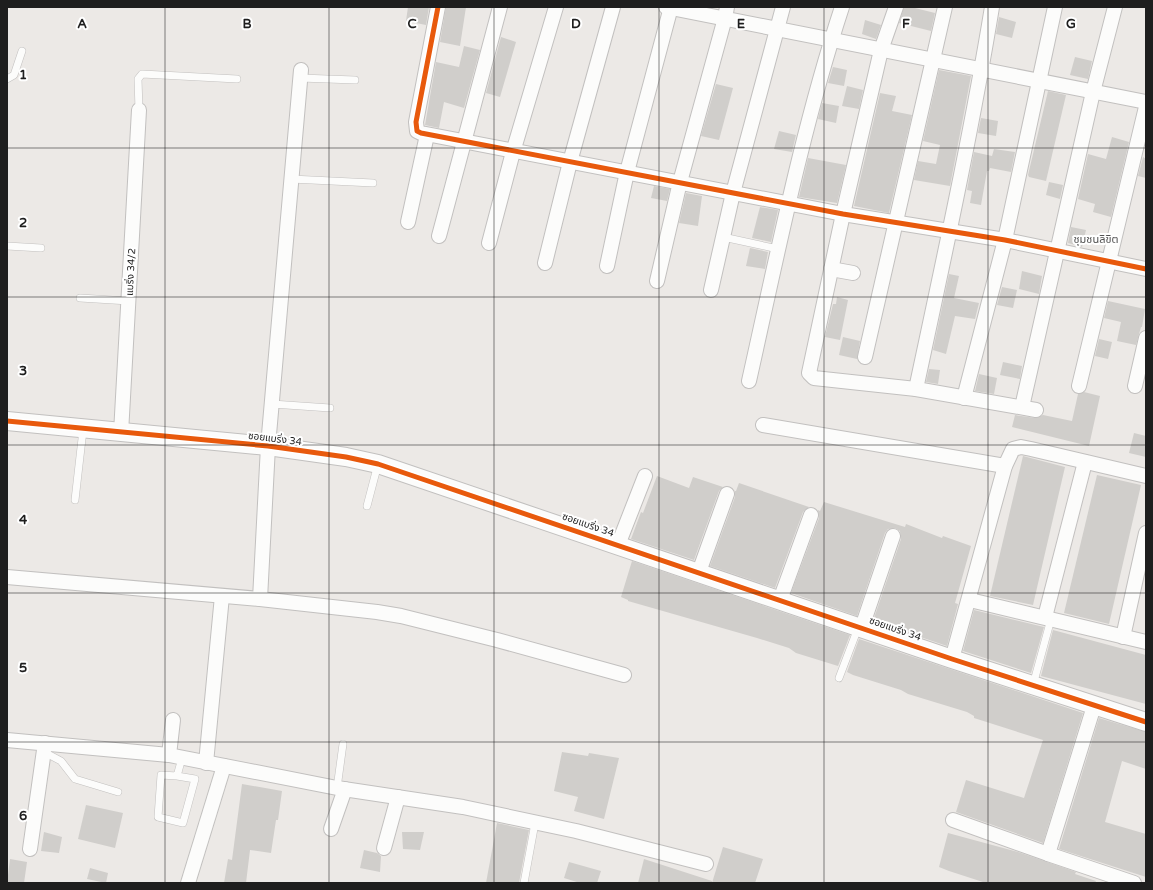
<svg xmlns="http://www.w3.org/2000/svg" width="1153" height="890" font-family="'Varela Round','Noto Sans Thai',sans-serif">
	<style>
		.building { fill: #d0cecb }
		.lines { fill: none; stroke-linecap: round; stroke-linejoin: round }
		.service-casing { stroke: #c2c0bf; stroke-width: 8 }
		.minor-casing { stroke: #c2c0bf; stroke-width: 16 }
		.tertiary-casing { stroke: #c2c0bf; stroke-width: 20 }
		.service { stroke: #fcfcfb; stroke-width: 7 }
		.minor { stroke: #fcfcfb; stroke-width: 14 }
		.tertiary { stroke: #fcfcfb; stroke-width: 18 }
		.cycleway-casing { stroke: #fff; stroke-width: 8 }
		.cycleway { stroke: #e8590c; stroke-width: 5 }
		.grid { fill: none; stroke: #1e1e1e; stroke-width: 1; stroke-opacity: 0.55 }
		.labels { text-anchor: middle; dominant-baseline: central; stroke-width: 4; stroke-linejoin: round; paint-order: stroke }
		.street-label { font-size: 10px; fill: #1e1e1e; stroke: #fff }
		.neighbourhood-label { font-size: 11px; fill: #515151; stroke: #fff }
		.grid-label { font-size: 13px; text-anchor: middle; font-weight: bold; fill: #1e1e1e; stroke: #fff; stroke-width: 4; stroke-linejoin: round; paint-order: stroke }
	</style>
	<rect width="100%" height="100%" fill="#ece9e6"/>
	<g class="building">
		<path d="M408,7H429L426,25L406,21Z"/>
		<path d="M446,7H466L460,46L440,42Z"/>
		<path d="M904,7H911L935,13L931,31L899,23Z"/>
		<path d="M999,17L1016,22L1012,38L996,34Z"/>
		<path d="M865,20L881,25L876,39L862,34Z"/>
		<path d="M501,37L516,42L500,97L486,93Z"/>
		<path d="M464,46L480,50L464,108L444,102L439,128L425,125L436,62L459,67Z"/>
		<path d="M1075,57L1092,61L1088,79L1070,75Z"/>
		<path d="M833,67L847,70L844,86L828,83Z"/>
		<path d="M939,70L971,76L950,186L914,180L918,161L936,164L940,145L923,141Z"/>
		<path d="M716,84L733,88L719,140L701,136Z"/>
		<path d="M847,86L863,90L859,109L842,106Z"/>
		<path d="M1048,91L1066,95L1046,181L1029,177L1028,175Z"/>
		<path d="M880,93L896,96L892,111L912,115L889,213L854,206Z"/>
		<path d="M822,103L839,106L836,123L818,119Z"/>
		<path d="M981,118L998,121L996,136L978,133Z"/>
		<path d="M779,131L796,135L792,152L774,149Z"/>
		<path d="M1112,137L1129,142L1111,217L1093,212L1095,204L1078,199L1088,154L1106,159Z"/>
		<path d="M994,149L1015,152L1011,172L990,168L989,171H987L981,205L970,203L972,191L967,190L974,152L992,156Z"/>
		<path d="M1143,157L1146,159V178L1138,176Z"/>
		<path d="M808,158L846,165L837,203L799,197Z"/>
		<path d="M1049,182L1063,185L1060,199L1046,195Z"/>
		<path d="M654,186L670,189L667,201L651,198Z"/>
		<path d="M686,193L702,196L698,226L679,223Z"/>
		<path d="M760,207L778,210L771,242L752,238Z"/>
		<path d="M1071,227L1086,230L1082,247L1068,243Z"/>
		<path d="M750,248L768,252L765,269L746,266Z"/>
		<path d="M1022,271L1042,276L1039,294L1019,289Z"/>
		<path d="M949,274L959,276L954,298L979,303L975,319L955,316L946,354L933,350Z"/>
		<path d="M1002,287L1017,290L1013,308L997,305Z"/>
		<path d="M837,297L848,300L840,340L825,337L833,304H836Z"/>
		<path d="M1108,301L1145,309L1142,327H1141L1136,345L1117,341L1121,322L1104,318Z"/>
		<path d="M843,337L860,341L857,359L839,355Z"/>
		<path d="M1099,339L1112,342L1108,359L1095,356Z"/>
		<path d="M1003,362L1022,366L1020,379L1000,375Z"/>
		<path d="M929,369L940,370L938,384L926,382Z"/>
		<path d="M979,374L997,378L994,394L975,391Z"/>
		<path d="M1084,392L1100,396L1089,446L1012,427L1015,415L1035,418L1043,415L1072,421L1078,394Z"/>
		<path d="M1134,433L1146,436V457L1129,453Z"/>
		<path d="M1023,456L1065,467L1033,605L990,596Z"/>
		<path d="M1097,475L1141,485L1109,624L1064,613Z"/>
		<path d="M657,476L689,488L693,477L723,487L719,491L694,560L631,539L641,512L643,513Z"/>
		<path d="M739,483L809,507L803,512L775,588L710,566L735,497V491H736Z"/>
		<path d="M824,502L905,527L906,524L942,538L943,536L971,546L955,603L958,604L947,646L873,621L901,539L900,531L895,528L888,529L885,533L857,616L791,593L819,518L818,510L820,511Z"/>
		<path d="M632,561L850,635L838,666L796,653L789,648L757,638L628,601V600L621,597Z"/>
		<path d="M974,610L1044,627L1031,673L963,651Z"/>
		<path d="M1053,630L1146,655V704L1041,676Z"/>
		<path d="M859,639L1083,713L1043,843L956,812L966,780L1024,798L1043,740L974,718V716L967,712L908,694L901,690L853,675L847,672Z"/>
		<path d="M1099,718L1146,732V769L1122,761L1105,822L1146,834V877L1059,849Z"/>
		<path d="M562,752L588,756L589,753L619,758L604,819L574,811L578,797L554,791Z"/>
		<path d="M242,784L282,791L278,820H276L271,853L250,850L246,883H224L228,859L232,860Z"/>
		<path d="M86,805L123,813L115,848L78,839Z"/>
		<path d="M497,823L529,830L519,883H486Z"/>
		<path d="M44,832L62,837L59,853L41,851Z"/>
		<path d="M402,832H424L420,850L403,849Z"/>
		<path d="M948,833L1018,852L1076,872L1075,874L1096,881L1095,883H986L949,871L939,867Z"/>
		<path d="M723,847L763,859L755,883H712Z"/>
		<path d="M364,850L377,853L381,856L380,872L360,868Z"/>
		<path d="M10,859L27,862L24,883H7Z"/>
		<path d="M644,859L712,881V883H638Z"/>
		<path d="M569,862L601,871L597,883H580L564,878Z"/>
		<path d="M90,868L108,873L106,883L87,879Z"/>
	</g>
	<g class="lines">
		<defs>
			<g id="service">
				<path d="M300,78L355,80"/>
				<path d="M7,79L14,75L22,51"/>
				<path d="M139,110L138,79L142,74L237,79"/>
				<path d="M291,179L373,183"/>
				<path d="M723,237L778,249"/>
				<path d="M7,246L41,248"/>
				<path d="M80,298L129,301"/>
				<path d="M272,404L330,408"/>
				<path d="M75,500L83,430"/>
				<path d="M367,506L378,464"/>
				<path d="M839,678L858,628"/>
				<path d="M1033,685L1051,619"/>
				<path d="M44,752L61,761L75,779L118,792"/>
				<path d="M177,776L161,775L158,817L183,823L195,779L177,776L182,758"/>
				<path d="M337,788L343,744"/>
				<path d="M524,883L535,823"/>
			</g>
			<g id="minor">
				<path d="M438,7L416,122L417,131L421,133L843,214L1005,240L1146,269"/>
				<path d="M666,7L1146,102"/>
				<path d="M896,7L881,50L843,214L809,373L814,378L916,389L1036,410"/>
				<path d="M408,222L427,135"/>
				<path d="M439,236L500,7"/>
				<path d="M489,243L513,152L556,7"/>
				<path d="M545,263L570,162L613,7"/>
				<path d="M607,266L627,172L671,7"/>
				<path d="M831,269L853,273"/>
				<path d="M657,281L680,182L725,18L727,7"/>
				<path d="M711,290L733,193L783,7"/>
				<path d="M865,357L945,7"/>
				<path d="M749,381C777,256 802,129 842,7"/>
				<path d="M1079,386L1146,107"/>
				<path d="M1135,386L1146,338"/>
				<path d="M916,389C943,262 971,135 992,7"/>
				<path d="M964,398L1005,240L1055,7"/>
				<path d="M1022,407L1093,92L1115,7"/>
				<path d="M763,425L1005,466"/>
				<path d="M121,433L139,110"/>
				<path d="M618,545L645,476"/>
				<path d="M699,572L727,494"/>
				<path d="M7,577L260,599L377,612L401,616L497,640L624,675"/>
				<path d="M260,599L268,446L301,70"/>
				<path d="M780,600L811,515"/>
				<path d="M970,600L1146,642"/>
				<path d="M1045,617L1085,462"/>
				<path d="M862,627L893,536"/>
				<path d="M1123,637L1146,533"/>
				<path d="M952,659L1005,466L1013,449L1021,447L1031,449L1146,476"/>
				<path d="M1094,706L1048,854L1134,883"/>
				<path d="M7,740L169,755L337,788L463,807L576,831L706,864"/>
				<path d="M169,755L173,720"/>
				<path d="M206,763L222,596"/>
				<path d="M953,820L1048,854"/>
				<path d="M331,829L345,789"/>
				<path d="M384,848L398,797"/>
				<path d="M30,849L45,743"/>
				<path d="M188,883L224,766"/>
			</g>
			<path id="tertiary" d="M7,421L268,446L346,457L378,464L952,659L1146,722"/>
		</defs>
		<use href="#service" class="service-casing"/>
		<use href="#minor" class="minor-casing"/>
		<use href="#tertiary" class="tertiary-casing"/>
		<use href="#service" class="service"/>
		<use href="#minor" class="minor"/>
		<use href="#tertiary" class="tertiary"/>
		<defs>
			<g id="cycleway">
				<path d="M438,7L416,122L417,131L421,133L843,214L1005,240L1146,269"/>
				<path d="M7,421L268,446L346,457L378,464L952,659L1146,722"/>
			</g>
		</defs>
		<use href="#cycleway" class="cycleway-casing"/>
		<use href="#cycleway" class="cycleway"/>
	</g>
	<path class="grid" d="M165,7V883M329,7V883M494,7V883M659,7V883M824,7V883M988,7V883M7,148H1146M7,297H1146M7,445H1146M7,593H1146M7,742H1146"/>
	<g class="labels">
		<g class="street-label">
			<text transform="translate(131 272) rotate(-87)">แบริ่ง 34/2</text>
			<text transform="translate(275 439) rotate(7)">ซอยแบริ่ง 34</text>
			<text transform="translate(588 525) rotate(19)">ซอยแบริ่ง 34</text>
			<text transform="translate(895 629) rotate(19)">ซอยแบริ่ง 34</text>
		</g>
		<g class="neighbourhood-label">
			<text x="1096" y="239">ชุมชนลิขิต</text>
		</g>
	</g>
	<g class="grid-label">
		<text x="82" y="28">A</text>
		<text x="247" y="28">B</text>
		<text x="412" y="28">C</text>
		<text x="576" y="28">D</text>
		<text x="741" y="28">E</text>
		<text x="906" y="28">F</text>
		<text x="1071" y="28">G</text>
		<text x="23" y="79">1</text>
		<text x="23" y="227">2</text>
		<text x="23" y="375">3</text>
		<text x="23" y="524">4</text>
		<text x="23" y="672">5</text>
		<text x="23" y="820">6</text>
	</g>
	<rect width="1153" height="890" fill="none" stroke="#1e1e1e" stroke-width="16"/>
</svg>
